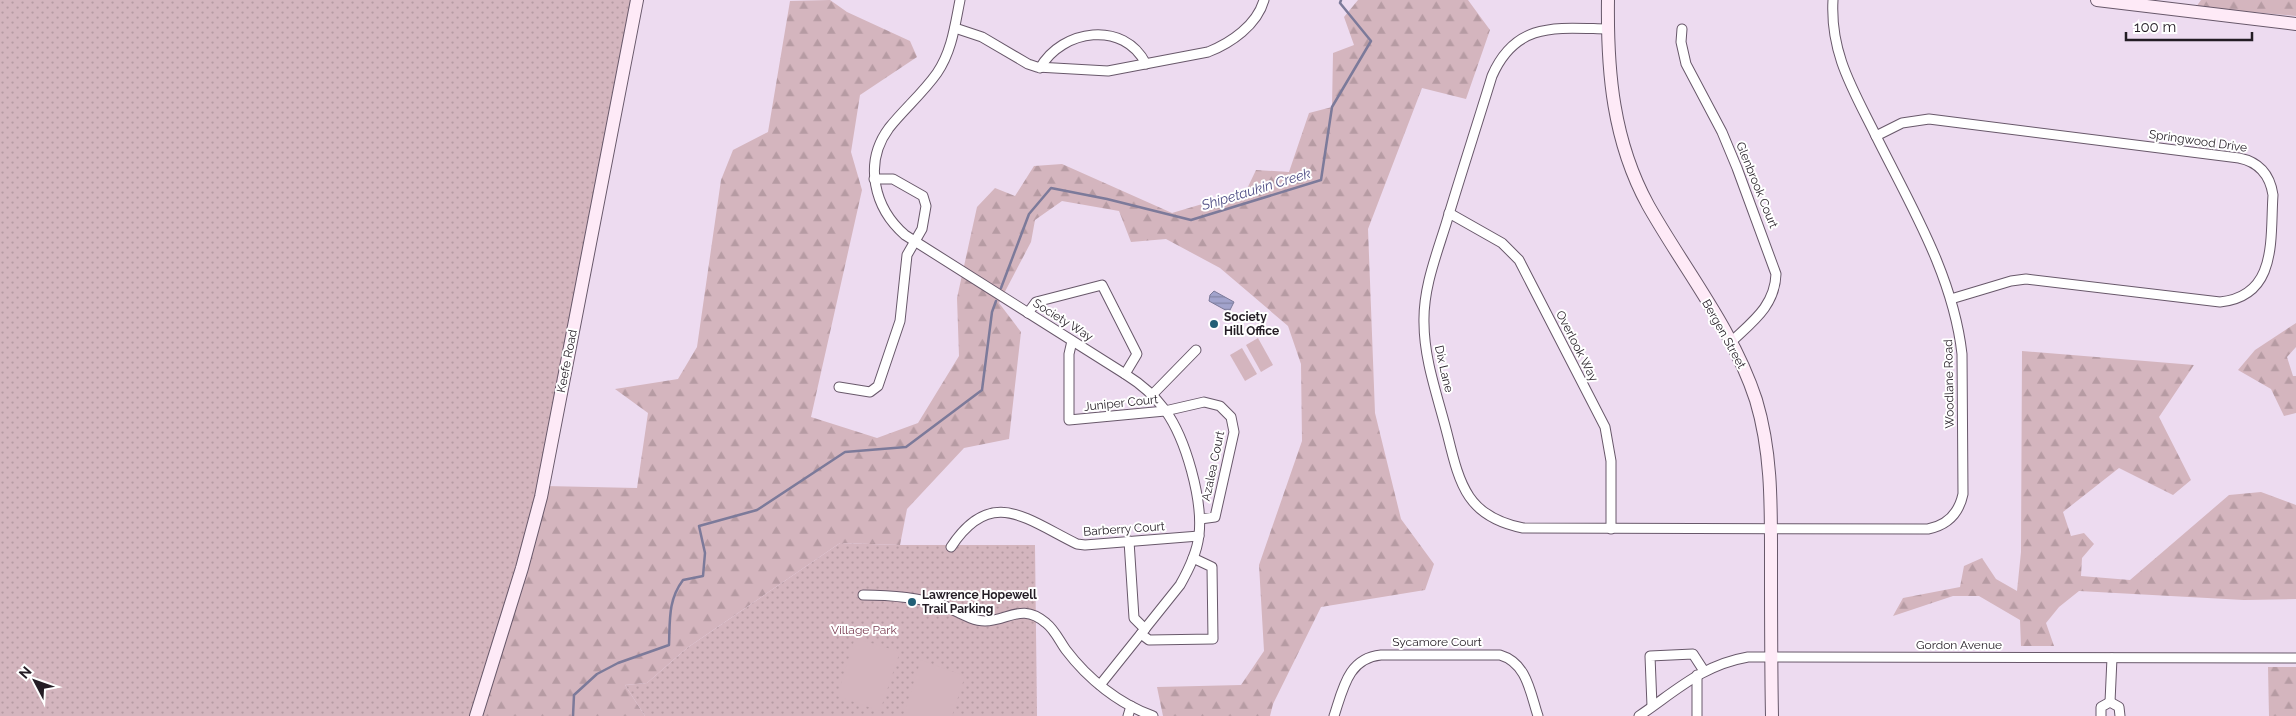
<svg xmlns="http://www.w3.org/2000/svg" width="2296" height="716" font-family="Raleway,sans-serif">
	<style>
		.forest { fill: url(#forest-firs) }
		.park { fill: url(#park-dots) }
		.pitch { fill: #d4b5be }
		.water { fill: url(#water-rules); stroke: #7c7a9a }
		.lines { fill: none; stroke-linecap: round; stroke-linejoin: round }
		.stream { stroke: #7c7a9a; stroke-width: 2.5 }
		.street-casing { stroke: #68586a; stroke-width: 11 }
		.secondary-casing { stroke: #68586a; stroke-width: 14 }
		.street { stroke: #fff; stroke-width: 9 }
		.secondary { stroke: #feeaf7; stroke-width: 12 }
		.poi-dot { fill: #225f76; stroke: #fff; stroke-width: 2 }
		.labels { text-anchor: middle; dominant-baseline: central; stroke-width: 4; stroke-linejoin: round; paint-order: stroke }
		.street-label { font-size: 12px; fill: #231c24; stroke: #fff }
		.poi-label { font-size: 12px; font-weight: bold; fill: #231c24; stroke: #fff; text-anchor: start }
		.park-label { font-size: 12px; fill: #7a3d52; stroke: #fff }
		.water-label { font-size: 14px; font-style: italic; fill: #514f86; stroke: #fff }
	</style>
	<defs>
		<pattern id="forest-firs" width="22" height="20" patternUnits="userSpaceOnUse" patternTransform="scale(1.25)"><rect width="22" height="20" fill="#d4b5be"/><path d="M5 1l3.5 6h-7zM16 11l3.5 6h-7z" fill="#b69ba3"/></pattern>
		<pattern id="park-dots" width="8" height="8" patternUnits="userSpaceOnUse" patternTransform="scale(1.25)"><rect width="8" height="8" fill="#d4b5be"/><path d="M2 2h.1M6 6h.1" fill="none" stroke="#b69ba3" stroke-width="1.8" stroke-linecap="round"/></pattern>
		<pattern id="water-rules" width="6" height="5" patternUnits="userSpaceOnUse" patternTransform="scale(1.25)"><rect width="6" height="5" fill="#a2a3cc"/><path d="M0 2.5h6" fill="none" stroke="#8484a5"/></pattern>
	</defs>
	<rect width="100%" height="100%" fill="#eddbf0"/>
	<g class="forest">
		<path d="M830,0L847,12L910,41L917,57L860,95L851,152L862,190L811,417L877,438L918,423L959,356L957,298L977,207L995,188L1015,196L1034,166L1062,164L1172,213L1246,191L1256,170L1289,172L1309,113L1332,107L1333,53L1354,45L1344,17L1358,0H1468L1490,30L1466,99L1422,88L1368,229L1375,413L1401,519L1434,564L1425,590L1321,607L1273,704L1270,716H1163L1157,687L1241,685L1264,651L1259,565L1302,441L1301,364L1288,326L1220,268L1166,239L1131,242L1119,211L1062,201L1035,220L1031,242L999,303L1021,332L1009,439L964,448L907,509L900,545L840,543L687,648L647,683L625,685L645,716H410L545,486L637,488L648,413L615,389L678,379L697,347L721,180L733,150L768,132L790,1Z"/>
		<path d="M2201,0H2296V16L2196,7Z"/>
		<path d="M2296,323V347L2287,357L2293,376H2296V413L2284,416L2271,389L2238,370L2255,350Z"/>
		<path d="M2022,351L2194,365L2159,417L2191,480L2173,495L2119,468L2063,512L2071,536L2084,533L2094,544L2082,558L2081,576L2130,580L2229,495L2261,492L2296,505V599L2244,600L2079,591L2059,607L2046,623L2054,646H2021L2020,620L1979,596H1953L1893,616L1903,598L1960,587L1964,566L1982,558L1996,579L2017,591L2021,552Z"/>
		<path d="M2268,667H2296V716H2269Z"/>
	</g>
	<g class="park">
		<path d="M0,0H636L539,491L474,716H0Z"/>
		<path d="M840,543L900,545H1035L1037,716H645L625,685L647,683L687,648Z"/>
	</g>
	<g class="pitch">
		<path d="M1258,338L1273,365L1261,372L1246,345Z"/>
		<path d="M1242,348L1257,374L1245,381L1230,355Z"/>
		<path d="M855,638L900,652L880,711L837,696Z"/>
		<path d="M921,660L965,676L952,716H903Z"/>
	</g>
	<path class="water" d="M1214,291L1234,302L1229,312L1209,301L1210,295Z"/>
	<g class="lines">
		<g class="stream">
			<path d="M1001,288L1029,214L1051,188L1107,199L1191,220L1321,180L1332,107L1371,41L1340,3L1341,0"/>
			<path d="M573,716L574,695L597,674L618,663L669,645C670,620 668,600 683,580L703,576L705,553L699,526L757,510L845,452L906,447L982,390L992,312L996,301"/>
		</g>
		<defs>
			<g id="street">
				<path d="M960,0C955,25 952,51 937,73C923,93 904,109 889,128C863,163 874,208 905,235L1125,374C1141,384 1154,395 1165,410C1186,439 1203,500 1199,535C1197,553 1189,569 1180,585L1100,685"/>
				<path d="M955,28L982,37L1028,64L1037,67L1108,71L1208,52C1231,43 1257,25 1264,0"/>
				<path d="M1607,29C1557,28 1516,21 1492,76C1477,125 1461,174 1446,224C1436,256 1423,289 1424,323C1424,361 1439,400 1448,437C1460,486 1468,517 1523,528L1928,529C1948,525 1959,513 1963,494L1962,354C1953,274 1909,203 1874,132C1852,88 1830,52 1833,0"/>
				<path d="M1682,29L1681,42L1686,64L1722,132L1737,168L1776,274C1775,306 1752,322 1731,342"/>
				<path d="M1040,68C1062,29 1124,20 1146,64"/>
				<path d="M1876,136L1902,123L1929,119L2239,158C2259,162 2270,175 2273,195C2270,239 2278,296 2220,302L2026,279L2011,281L1951,299"/>
				<path d="M1449,213L1502,243L1519,260L1605,427L1611,461V529"/>
				<path d="M1028,313L1036,302L1102,285L1137,354L1125,374"/>
				<path d="M1072,341L1069,354V420L1165,411L1204,402L1220,406L1231,417L1234,432L1215,517L1200,519"/>
				<path d="M839,387L870,392L878,386L900,321L907,255L922,229L926,206L923,196L893,179H874"/>
				<path d="M1152,395L1196,350"/>
				<path d="M1129,541L1134,618L1145,629"/>
				<path d="M951,547C991,486 1026,519 1077,544L1085,545L1199,536"/>
				<path d="M863,595C890,595 916,597 942,605C956,610 970,621 985,621C1008,621 1022,602 1046,623C1055,630 1060,642 1066,650C1088,679 1119,704 1153,716"/>
				<path d="M1141,634L1149,640L1213,639L1212,567L1193,558"/>
				<path d="M1697,675V716"/>
				<path d="M2110,702L2112,658"/>
				<path d="M1652,706L1650,656L1693,654L1704,671"/>
				<path d="M1128,716L1131,706"/>
				<path d="M1334,716C1343,689 1348,658 1381,655H1500C1527,663 1530,692 1538,716"/>
				<path d="M1639,716C1676,691 1702,665 1748,657L2296,658"/>
				<path d="M2101,716V707L2110,702L2119,707L2120,716"/>
			</g>
			<g id="secondary">
				<path d="M1608,0C1607,72 1613,141 1648,205C1684,269 1733,329 1756,400C1772,453 1771,506 1771,561C1771,613 1771,664 1772,716"/>
				<path d="M2097,0L2296,24"/>
				<path d="M476,716L522,568L541,497L637,0"/>
			</g>
		</defs>
		<use href="#street" class="street-casing"/>
		<use href="#secondary" class="secondary-casing"/>
		<use href="#street" class="street"/>
		<use href="#secondary" class="secondary"/>
	</g>
	<g class="poi-dot">
		<circle cx="1214" cy="324" r="5"/>
		<circle cx="912" cy="602" r="5"/>
	</g>
	<g class="labels">
		<g class="street-label">
			<text transform="translate(2198 141) rotate(8)">Springwood Drive</text>
			<text transform="translate(1757 185) rotate(68)">Glenbrook Court</text>
			<text transform="translate(1063 320) rotate(32)">Society Way</text>
			<text transform="translate(1724 334) rotate(61)">Bergen Street</text>
			<text transform="translate(1577 346) rotate(63)">Overlook Way</text>
			<text transform="translate(567 361) rotate(-79)">Keefe Road</text>
			<text transform="translate(1444 369) rotate(77)">Dix Lane</text>
			<text transform="translate(1949 384) rotate(-91)">Woodlane Road</text>
			<text transform="translate(1121 403) rotate(-6)">Juniper Court</text>
			<text transform="translate(1213 466) rotate(-78)">Azalea Court</text>
			<text transform="translate(1124 529) rotate(-4)">Barberry Court</text>
			<text x="1437" y="642">Sycamore Court</text>
			<text x="1959" y="645">Gordon Avenue</text>
		</g>
		<g class="poi-label">
			<text x="1224" y="317">Society<tspan x="1224" dy="14">Hill Office</tspan></text>
			<text x="922" y="595">Lawrence Hopewell<tspan x="922" dy="14">Trail Parking</tspan></text>
		</g>
		<g class="park-label">
			<text x="864" y="630">Village Park</text>
		</g>
		<g class="water-label">
			<text transform="translate(1256 189) rotate(-17)">Shipetaukin Creek</text>
		</g>
	</g>
	<g transform="translate(35 681) rotate(311)" stroke="#ffffff" stroke-width="4" paint-order="stroke">
	<path d="M0-4L9 19L0 12L-9 19Z" fill="#231c24"/>
	<text y="-8" font-size="14" font-weight="bold" text-anchor="middle" fill="#231c24">N</text>
	</g>
	<path d="M2126 32v8h126v-8" fill="none" stroke="#231c24" stroke-width="2.5"/>
	<text x="2134" y="32" font-size="15" fill="#231c24" stroke="#ffffff" stroke-width="4" paint-order="stroke">100 m</text>
</svg>
